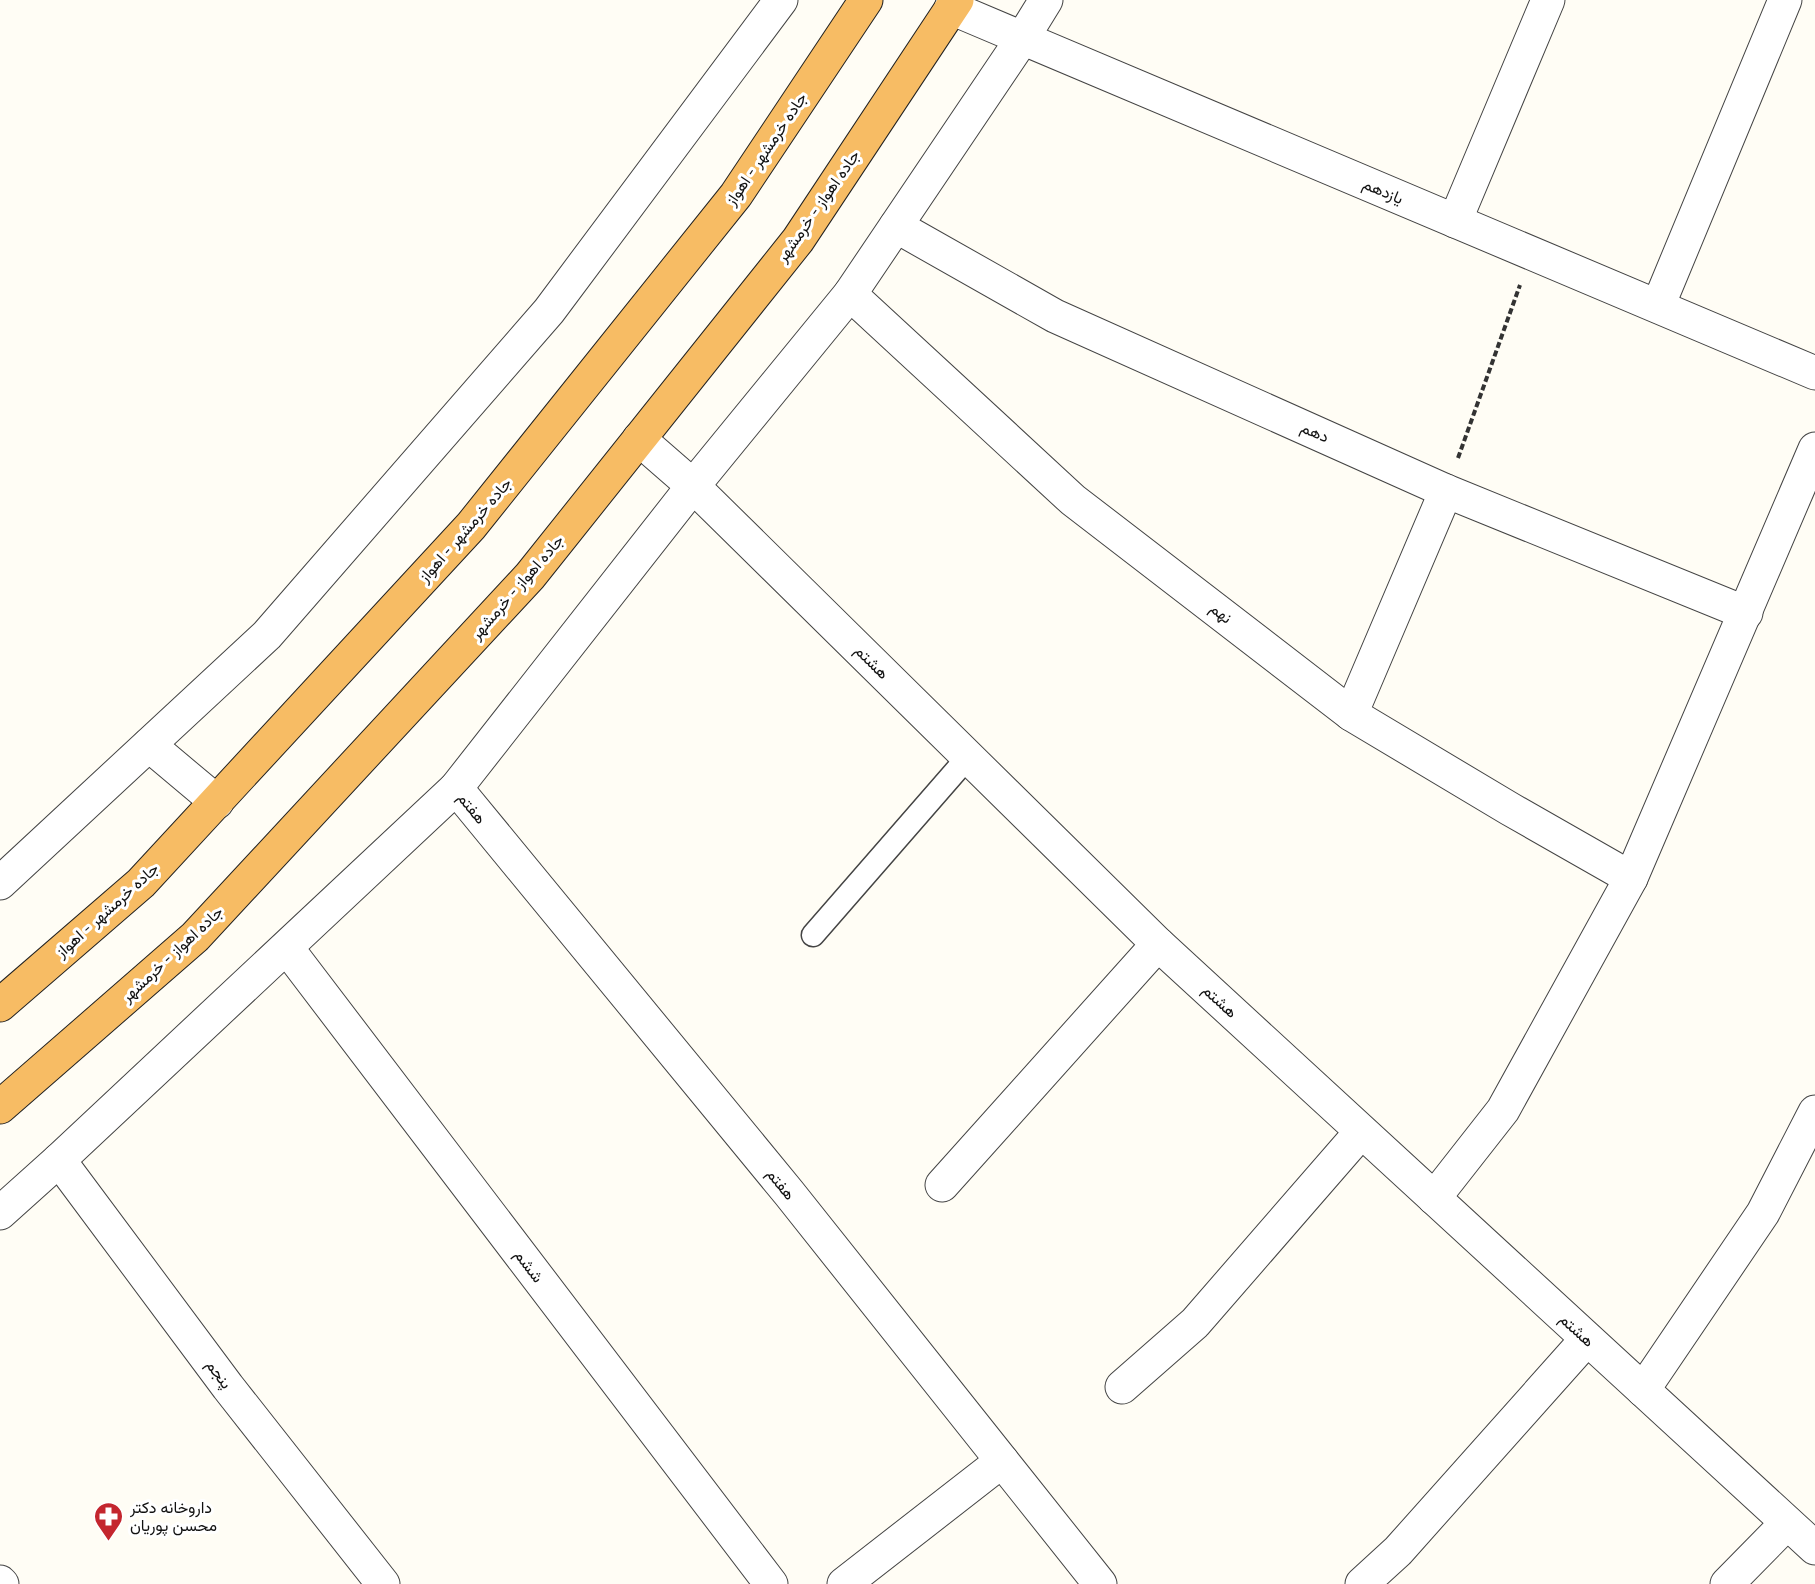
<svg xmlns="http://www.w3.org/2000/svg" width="1815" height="1584" font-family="'Roboto Serif',Vazirmatn,serif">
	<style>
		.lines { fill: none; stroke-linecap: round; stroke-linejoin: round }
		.service-casing { stroke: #444; stroke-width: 25 }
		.minor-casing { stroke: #444; stroke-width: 35 }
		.trunk-casing { stroke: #222; stroke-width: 35 }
		.path { stroke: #333; stroke-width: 4; stroke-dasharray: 6 3; stroke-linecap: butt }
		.service { stroke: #fff; stroke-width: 22 }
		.minor { stroke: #fff; stroke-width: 33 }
		.trunk { stroke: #f7bc64; stroke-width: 33 }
		.labels { text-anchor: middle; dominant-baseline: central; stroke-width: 6; stroke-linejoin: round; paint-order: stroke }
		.street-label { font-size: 16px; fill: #111; stroke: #fff }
		.poi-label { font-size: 16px; fill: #111; stroke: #fff; text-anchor: start }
	</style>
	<rect width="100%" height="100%" fill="#fffdf5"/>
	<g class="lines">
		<defs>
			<path id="service" d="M813,935L968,757"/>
			<g id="minor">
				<path d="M951,8L1815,373"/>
				<path d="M1455,221L1548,0"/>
				<path d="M896,226L1055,316L1446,491L1746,613"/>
				<path d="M850,294L1073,500L1351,714L1510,809L1631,878"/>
				<path d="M1658,306L1785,0"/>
				<path d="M639,439L693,486L1158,944L1815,1548"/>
				<path d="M1351,714L1446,491"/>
				<path d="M149,745L217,802"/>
				<path d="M456,788L789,1193L1100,1584"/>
				<path d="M0,883L267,635L549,311L781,0"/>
				<path d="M287,948L771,1584"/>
				<path d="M59,1160L228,1387L383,1584"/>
				<path d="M942,1185L1158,944"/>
				<path d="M1434,1198L1503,1110L1631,878L1815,449"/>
				<path d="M0,1213L59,1160L456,788L693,486L850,294L1022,39L1046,0"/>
				<path d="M1122,1387L1195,1323L1361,1132"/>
				<path d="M1643,1390L1763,1213L1815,1112"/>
				<path d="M0,1582L2,1584"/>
				<path d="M844,1584L1002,1461"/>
				<path d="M1362,1584L1398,1551L1587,1339"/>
				<path d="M1727,1584L1787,1523"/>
			</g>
			<g id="trunk">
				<path d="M0,1005L141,883L471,526L736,195L866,0"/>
				<path d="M0,1107L195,937L530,576L798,240L957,0"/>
			</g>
		</defs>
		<use href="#service" class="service-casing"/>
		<use href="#minor" class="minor-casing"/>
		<use href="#trunk" class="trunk-casing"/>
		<path class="path" d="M1458,458L1520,285"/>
		<use href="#service" class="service"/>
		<use href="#minor" class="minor"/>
		<use href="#trunk" class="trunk"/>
	</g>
	<defs>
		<symbol id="pharmacy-pin" viewBox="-11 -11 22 30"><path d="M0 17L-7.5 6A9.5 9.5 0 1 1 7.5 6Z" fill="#c4262e" stroke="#fff"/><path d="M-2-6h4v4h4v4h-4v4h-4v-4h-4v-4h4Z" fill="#fff"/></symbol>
	</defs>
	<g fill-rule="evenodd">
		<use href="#pharmacy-pin" x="92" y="1500" width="33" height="45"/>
	</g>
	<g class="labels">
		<g class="street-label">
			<text transform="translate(766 149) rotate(-56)">جاده خرمشهر - اهواز</text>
			<text transform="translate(1383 191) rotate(23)">یازدهم</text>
			<text transform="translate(818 206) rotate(-55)">جاده اهواز - خرمشهر</text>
			<text transform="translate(1315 432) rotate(24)">دهم</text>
			<text transform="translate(465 530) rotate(-49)">جاده خرمشهر - اهواز</text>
			<text transform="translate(517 587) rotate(-49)">جاده اهواز - خرمشهر</text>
			<text transform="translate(1221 613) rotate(38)">نهم</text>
			<text transform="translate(872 662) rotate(45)">هشتم</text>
			<text transform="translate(472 808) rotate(51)">هفتم</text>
			<text transform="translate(107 910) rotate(-42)">جاده خرمشهر - اهواز</text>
			<text transform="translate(172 954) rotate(-43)">جاده اهواز - خرمشهر</text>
			<text transform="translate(1220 1001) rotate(43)">هشتم</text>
			<text transform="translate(781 1184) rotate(51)">هفتم</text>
			<text transform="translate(529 1266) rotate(53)">ششم</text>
			<text transform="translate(1577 1330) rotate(43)">هشتم</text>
			<text transform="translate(219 1374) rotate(53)">پنجم</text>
		</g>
		<g class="poi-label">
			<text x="130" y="1507">داروخانه دکتر<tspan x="130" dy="18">محسن پوریان</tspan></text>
		</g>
	</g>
</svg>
